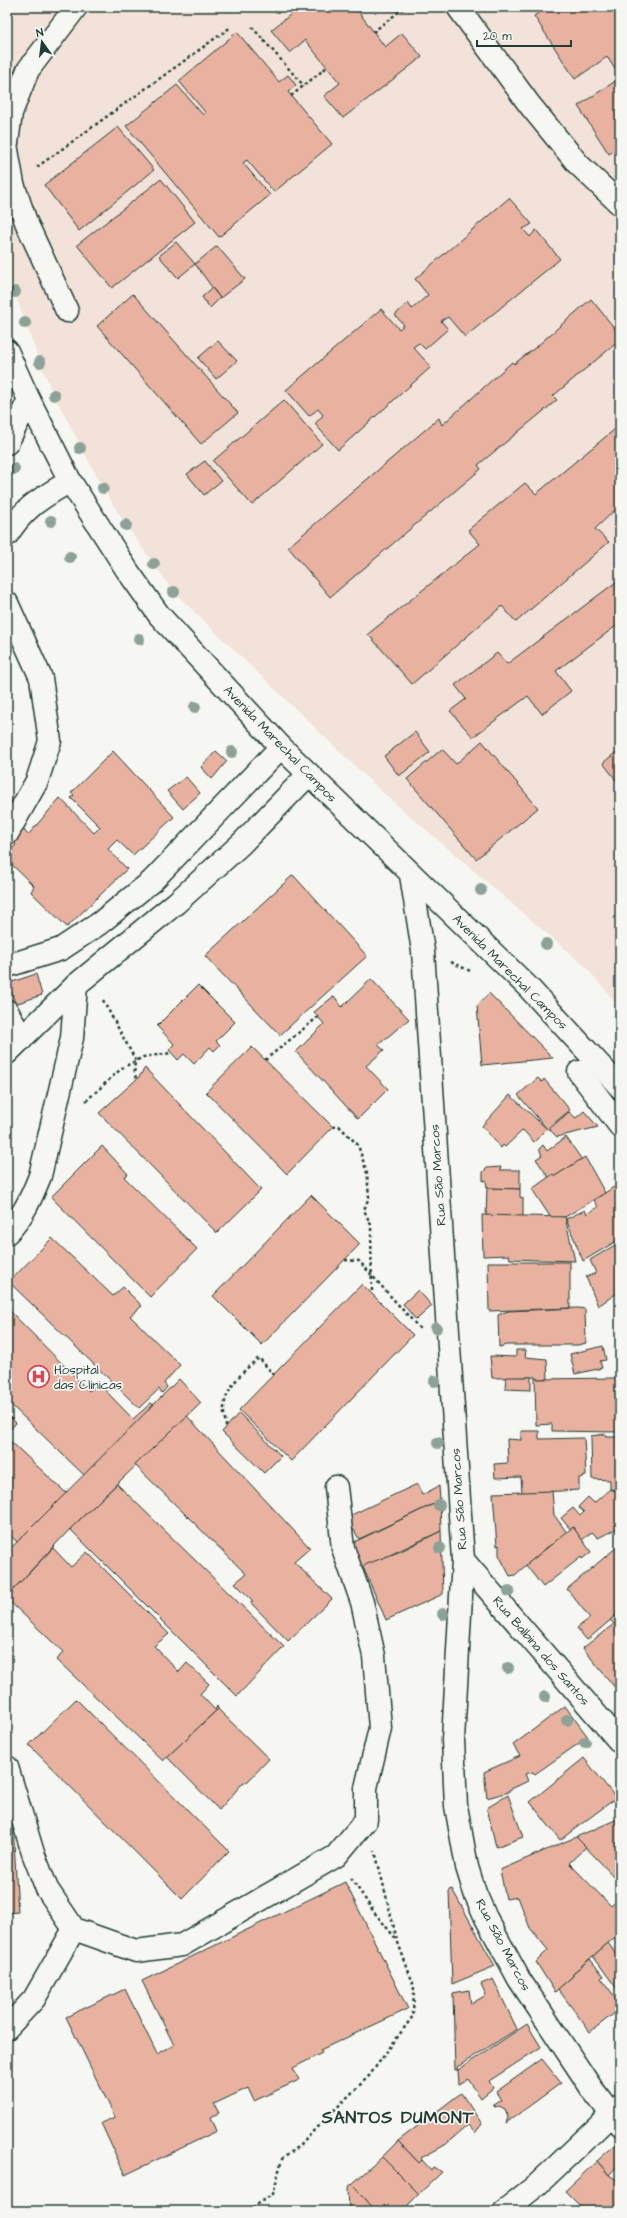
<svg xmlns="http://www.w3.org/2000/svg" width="627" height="2218" font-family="'Architects Daughter',sans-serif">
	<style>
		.built { fill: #f2e2d9 }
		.building { fill: #e9b2a0; stroke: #1f3d34 }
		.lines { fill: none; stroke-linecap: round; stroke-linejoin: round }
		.minor-casing { stroke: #1f3d34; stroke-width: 25 }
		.path { stroke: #1f3d34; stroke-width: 2.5; stroke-dasharray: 3 3; stroke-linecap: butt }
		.minor { stroke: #f6f6f2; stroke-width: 22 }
		.tree { fill: #8da296 }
		.labels { text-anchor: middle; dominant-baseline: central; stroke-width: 3.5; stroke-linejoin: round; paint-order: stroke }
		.street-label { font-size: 13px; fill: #1f3d34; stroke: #f6f6f2 }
		.poi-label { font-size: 13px; fill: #1f3d34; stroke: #f6f6f2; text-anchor: start }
		.district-label { font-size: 17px; font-weight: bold; letter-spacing: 1px; fill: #1f3d34; stroke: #f6f6f2 }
	</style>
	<rect width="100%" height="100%" fill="#f6f6f2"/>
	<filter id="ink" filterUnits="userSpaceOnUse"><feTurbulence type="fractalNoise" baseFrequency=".025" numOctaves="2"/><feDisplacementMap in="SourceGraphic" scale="8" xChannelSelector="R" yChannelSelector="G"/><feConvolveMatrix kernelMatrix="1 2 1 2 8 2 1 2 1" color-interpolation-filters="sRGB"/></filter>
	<g filter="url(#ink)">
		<path class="built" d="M7,7H620V1008L587,968L381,791L174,592L126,525L103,488L54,395L40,362L7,272Z"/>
		<g class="building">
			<path d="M300,7H355L385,47L402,33L422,57L343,118L324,96L340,83L305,40L290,53L271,30Z"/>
			<path d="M548,7H620V70L617,72L607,57L575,79L534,16Z"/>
			<path d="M237,32L279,82L288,75L296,85L288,92L332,144L274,192L247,160L243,163L270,195L219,237L126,126L177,85L203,115L205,112L179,81Z"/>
			<path d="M620,78V147L609,154L578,106Z"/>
			<path d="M118,127L154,170L79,231L44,185Z"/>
			<path d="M161,179L195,222L112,288L77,245Z"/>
			<path d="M509,198L532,224L523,229L530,237L536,230L560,259L465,337L448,317L441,321L448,329L425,349L419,343L413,347L431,367L338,450L315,424L323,415L318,409L309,416L286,390L381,309L399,329L404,325L395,315L408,303L412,309L428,295L415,279Z"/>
			<path d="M176,242L195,264L178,278L159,256Z"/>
			<path d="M217,246L245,279L220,298L195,264Z"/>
			<path d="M212,288L220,298L210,308L202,297Z"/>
			<path d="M133,294L238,413L201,444L97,326Z"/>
			<path d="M591,299L620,335V340L553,396L557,400L478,465L481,469L330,597L288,547L439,418L442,425L512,362L514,364L536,347Z"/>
			<path d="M218,341L237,361L216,379L198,358Z"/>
			<path d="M284,400L322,444L252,505L213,461Z"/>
			<path d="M620,425V505L595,529L609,542L516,622L502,606L412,684L368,634L480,544L468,530L525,483L536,494Z"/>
			<path d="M205,461L221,481L204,495L187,474Z"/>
			<path d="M620,579V623L556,671L571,691L542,714L528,696L473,737L450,711L466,699L455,685L497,653L507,664Z"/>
			<path d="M415,732L430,752L399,776L384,756Z"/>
			<path d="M482,741L538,808L476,859L407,779L442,749L456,764Z"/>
			<path d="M620,749V785L603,763Z"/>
			<path d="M113,751L174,817L133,855L117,840L108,849L127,869L67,927L31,892L34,886L7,860V854L16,845L8,837L19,824L28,835L60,798L94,833L100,827L71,798L74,795L71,793Z"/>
			<path d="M216,751L227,761L212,779L201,767Z"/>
			<path d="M186,777L200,793L183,809L167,791Z"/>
			<path d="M293,875L367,956L280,1035L205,956Z"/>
			<path d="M36,974L42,995L15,1004L9,983Z"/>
			<path d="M371,979L409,1019L378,1045L384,1050L366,1066L388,1089L358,1119L296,1052L324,1024L314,1012L334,996L342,1007Z"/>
			<path d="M198,985L235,1022L216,1041L220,1045L214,1051L210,1047L194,1064L184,1054L178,1060L169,1050L174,1044L157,1026Z"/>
			<path d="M489,993L553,1058L482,1065L477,1006Z"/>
			<path d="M252,1047L333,1127L287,1174L206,1092Z"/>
			<path d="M145,1068L261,1190L217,1233L99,1113L139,1077Z"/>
			<path d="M538,1078L542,1082L544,1079L570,1110L547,1129L518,1095Z"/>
			<path d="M510,1095L547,1129L534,1142L523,1130L505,1147L503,1145L501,1148L482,1126Z"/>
			<path d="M584,1111L598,1127L557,1137L549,1129L569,1112L576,1118Z"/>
			<path d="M566,1137L582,1160L555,1176L553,1174L549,1178L536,1159L542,1155L539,1149L543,1145L547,1151Z"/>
			<path d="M102,1146L128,1174L124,1177L197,1249L150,1297L51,1197Z"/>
			<path d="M585,1157L605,1193L565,1217L551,1218L532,1189L553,1174L555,1176Z"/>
			<path d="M501,1167L500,1170H520V1189L487,1188L486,1180L483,1181V1172L487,1168Z"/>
			<path d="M620,1183V1239L583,1261L566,1219L585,1210L587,1214L598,1207L594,1200Z"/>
			<path d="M487,1188L520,1189V1197L523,1198V1217H486Z"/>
			<path d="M311,1195L360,1244L262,1345L213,1296Z"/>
			<path d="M482,1215L565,1217L575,1261L510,1259L509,1255L483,1256Z"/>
			<path d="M52,1238L113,1296L123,1287L142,1306L130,1316L180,1365L164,1383L167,1387L162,1393L159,1389L139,1408L9,1282Z"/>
			<path d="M620,1242V1291L598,1306L586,1277L596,1273L590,1260Z"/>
			<path d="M488,1262H570V1308L489,1311Z"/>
			<path d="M362,1284L413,1335L291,1461L239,1410Z"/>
			<path d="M418,1290L432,1306L416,1320L403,1304Z"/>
			<path d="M7,1308L89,1391L99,1384L133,1419L151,1403L154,1405L84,1475L7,1401Z"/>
			<path d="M578,1308L585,1309L586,1343L578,1345H507L499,1347L498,1315L508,1311Z"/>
			<path d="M603,1346L606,1360L600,1361L602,1368L575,1374L570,1354Z"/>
			<path d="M516,1350H526L525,1357L547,1359L548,1379H537L535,1377L492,1378L490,1356L516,1357Z"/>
			<path d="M506,1377H531V1390L505,1389Z"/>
			<path d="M535,1377L537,1379L618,1378L619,1432L552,1431V1424L536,1425Z"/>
			<path d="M179,1379L201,1403L70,1529L7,1596V1552Z"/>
			<rect x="619" y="1405" width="1" height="27"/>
			<path d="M239,1413L281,1456L264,1473L222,1432Z"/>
			<path d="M7,1414L16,1423L7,1433Z"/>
			<path d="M187,1416L310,1548L294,1562L332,1599L288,1641L250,1602L253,1601L235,1583L246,1574L135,1465Z"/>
			<path d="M521,1431H539V1439L584,1438L586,1476L579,1478V1490L522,1493L521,1477L495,1478L494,1464L508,1463L507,1439L521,1440Z"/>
			<path d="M606,1434L607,1437H620V1490L610,1489V1480L592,1479L591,1436Z"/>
			<path d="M7,1438L66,1493L17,1542L7,1532Z"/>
			<path d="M117,1484L284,1647L237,1696L70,1529Z"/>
			<path d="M417,1484L422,1495L439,1486L440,1501L359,1539L354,1530L351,1531L345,1518Z"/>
			<path d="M610,1489L615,1491L620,1496V1527L598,1538L592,1532L582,1540L573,1527L571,1530L561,1518L573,1508L580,1516L584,1512L578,1507L588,1497L594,1503Z"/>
			<path d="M552,1491L554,1515L568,1534L546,1548L515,1575L510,1576L499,1555V1545L497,1546L493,1493Z"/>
			<path d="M440,1501L441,1531L362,1568L350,1544Z"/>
			<path d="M573,1527L591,1552L582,1559L581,1557L543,1587L526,1565Z"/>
			<path d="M441,1531L443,1594L386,1620L363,1567L367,1564L401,1551Z"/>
			<path d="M618,1546L620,1612L587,1640L577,1628L590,1618L567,1589Z"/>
			<path d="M53,1548L71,1567L87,1552L169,1634L154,1646L179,1672L187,1663L209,1684L200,1694L215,1710L217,1706L218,1709L163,1761L57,1660L63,1652L7,1599V1596Z"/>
			<path d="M620,1612V1684L616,1689L583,1648L614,1624L610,1620Z"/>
			<path d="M620,1684V1699L615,1693Z"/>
			<path d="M76,1699L229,1851L182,1899L29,1745Z"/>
			<path d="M565,1706L588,1737L535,1774L533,1772L525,1774L528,1781L509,1790V1792L487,1798L484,1772L520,1756L513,1745Z"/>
			<path d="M218,1709L269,1759L248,1781L241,1785L219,1810L167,1757Z"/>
			<path d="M584,1758L616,1798L560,1840L530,1802Z"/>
			<path d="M508,1795L523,1837L496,1847L487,1808Z"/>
			<path d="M620,1818V1883L576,1837Z"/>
			<path d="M7,1823H13L18,1912L7,1913Z"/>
			<path d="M576,1837L586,1847L569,1863L611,1906L620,1897V1933L573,1973V1976L555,1992L536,1962L548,1950L530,1928L518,1897L506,1899L500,1870Z"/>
			<path d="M345,1882L408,2009L320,2050L322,2053L293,2068L299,2080L254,2101L248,2088L214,2104L219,2113L211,2117L217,2131L125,2175L101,2123L115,2117L66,2017L125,1989L157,2054L174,2045L142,1981Z"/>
			<path d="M452,1889L495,1966L452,1984L449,1890Z"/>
			<path d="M608,1943L620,1959V1993L593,1956Z"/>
			<path d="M590,1959L603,1976L601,1978L620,2004V2009L590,2032L558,1989L573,1976V1973Z"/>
			<path d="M493,1979L517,2029L457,2067L458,2070H455L453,1993L469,1990L471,2004L486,1995L481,1984Z"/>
			<path d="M620,2022V2032L615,2026Z"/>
			<path d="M527,2024L541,2047L489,2081L493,2088L481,2098L468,2079L459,2084L458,2070Z"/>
			<path d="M542,2059L561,2083L506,2123L508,2118L505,2109L499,2106L495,2107L493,2105L501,2100L496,2092Z"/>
			<path d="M461,2093L482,2124L475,2133L468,2125L445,2145L421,2158L422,2160L419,2163L398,2141Z"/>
			<path d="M398,2141L419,2163L422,2160L431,2170L433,2167L442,2172L419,2194L381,2158Z"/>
			<path d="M616,2144L620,2149V2163L609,2175L597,2161Z"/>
			<path d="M382,2157L419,2194L402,2211H376L352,2184Z"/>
			<path d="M597,2161L609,2175L620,2182V2211H585L565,2191Z"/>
			<path d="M352,2184L376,2211H349L348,2187Z"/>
		</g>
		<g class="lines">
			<defs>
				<g id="minor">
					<path d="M458,7L529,104L578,164L620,204"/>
					<path d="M7,143L11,113L28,70L76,7"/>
					<path d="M7,150L13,184L26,222L67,311"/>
					<path d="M7,351L29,400L70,481L127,570L159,615L281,747L528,987L620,1087"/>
					<path d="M7,443L29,400"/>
					<path d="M7,535C25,506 42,498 70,481"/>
					<path d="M7,603L41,678L50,741L37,781L7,834"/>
					<path d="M411,875L423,951L463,1560L453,1740L456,1806L467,1867L475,1893L486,1918L519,1979L592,2089L620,2125"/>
					<path d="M7,966L61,949L100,923L152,881L281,747"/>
					<path d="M7,1011L22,1039"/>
					<path d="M7,1053L76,985L176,903L241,844L309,774"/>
					<path d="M579,1072L620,1126"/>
					<path d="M7,1233C23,1217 32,1196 40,1176L72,1038L76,985"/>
					<path d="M463,1560L620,1742"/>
					<path d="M7,1767L33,1853L47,1889L74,1929L136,1951L182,1945L336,1856L366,1820V1788L380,1728L374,1656L362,1602L343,1548L336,1487"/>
					<path d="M7,2028L34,1999L74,1929"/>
					<path d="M504,2211L537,2185L620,2106"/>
				</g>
			</defs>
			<use href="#minor" class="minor-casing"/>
			<g class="path">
				<path d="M252,27L304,86"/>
				<path d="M373,32L405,7"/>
				<path d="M291,96L327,67"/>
				<path d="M37,167L231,27"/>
				<path d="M451,962L470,971"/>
				<path d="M103,1000L136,1061L134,1067L136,1078"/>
				<path d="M265,1060L318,1017"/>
				<path d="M86,1101L122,1068L143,1057L171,1053"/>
				<path d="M333,1127L339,1126L358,1145L367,1173L369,1197L364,1210L371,1225L372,1294"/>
				<path d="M345,1260L359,1261L420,1329"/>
				<path d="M226,1427C226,1421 223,1414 224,1408C225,1388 244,1370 259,1358L274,1375"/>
				<path d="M351,1878L374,1912L397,1940"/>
				<path d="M247,2211L273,2194L282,2159L301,2145L316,2128L369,2076L413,2016L414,1986L397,1940L375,1851"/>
			</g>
			<use href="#minor" class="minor"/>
		</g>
		<g class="tree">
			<circle cx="15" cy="292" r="6"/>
			<circle cx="25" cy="323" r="6"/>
			<circle cx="40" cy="362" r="6"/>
			<circle cx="54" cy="395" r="6"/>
			<circle cx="80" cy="448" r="6"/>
			<circle cx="14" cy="469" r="6"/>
			<circle cx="103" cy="488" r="6"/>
			<circle cx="51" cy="521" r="6"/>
			<circle cx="126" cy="525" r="6"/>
			<circle cx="70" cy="557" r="6"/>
			<circle cx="154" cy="564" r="6"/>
			<circle cx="174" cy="592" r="6"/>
			<circle cx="139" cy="639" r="6"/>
			<circle cx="195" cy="707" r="6"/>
			<circle cx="232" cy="752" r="6"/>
			<circle cx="481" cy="890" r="6"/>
			<circle cx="546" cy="944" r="6"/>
			<circle cx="436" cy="1328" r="6"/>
			<circle cx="435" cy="1381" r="6"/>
			<circle cx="438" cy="1443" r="6"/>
			<circle cx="439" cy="1505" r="6"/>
			<circle cx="440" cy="1548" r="6"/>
			<circle cx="509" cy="1591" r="6"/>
			<circle cx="443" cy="1614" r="6"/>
			<circle cx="508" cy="1668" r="6"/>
			<circle cx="545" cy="1697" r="6"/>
			<circle cx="567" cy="1720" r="6"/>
			<circle cx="585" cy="1742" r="6"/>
		</g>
	</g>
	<defs>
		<symbol id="hospital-ring" viewBox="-11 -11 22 22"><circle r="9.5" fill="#f6f6f2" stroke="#d1495b" stroke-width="1.5"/><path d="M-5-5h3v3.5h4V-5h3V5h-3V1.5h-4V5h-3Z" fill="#d1495b"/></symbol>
	</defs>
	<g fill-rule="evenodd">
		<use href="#hospital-ring" x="26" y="1364" width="25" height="25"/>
	</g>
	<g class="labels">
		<g class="street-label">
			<text transform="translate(280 744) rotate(46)">Avenida Marechal Campos</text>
			<text transform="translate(510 972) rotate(45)">Avenida Marechal Campos</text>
			<text transform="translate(438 1175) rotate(-94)">Rua São Marcos</text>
			<text transform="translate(459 1499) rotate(-94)">Rua São Marcos</text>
			<text transform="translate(541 1651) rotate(49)">Rua Balbina dos Santos</text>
			<text transform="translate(503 1945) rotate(62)">Rua São Marcos</text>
		</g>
		<g class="poi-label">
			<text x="54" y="1370">Hospital<tspan x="54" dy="15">das Clínicas</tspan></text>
		</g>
		<g class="district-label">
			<text x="398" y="2118">SANTOS DUMONT</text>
		</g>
	</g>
	<rect width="627" height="2218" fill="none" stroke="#f6f6f2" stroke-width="24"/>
	<rect x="12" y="12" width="603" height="2194" fill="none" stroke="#1f3d34" stroke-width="1.5" filter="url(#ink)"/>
	<g transform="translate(42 42) rotate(346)" stroke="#f6f6f2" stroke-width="3" paint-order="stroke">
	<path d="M0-3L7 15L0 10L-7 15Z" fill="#1f3d34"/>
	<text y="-6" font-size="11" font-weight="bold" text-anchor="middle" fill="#1f3d34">N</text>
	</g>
	<path d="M477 40v6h94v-6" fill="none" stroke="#1f3d34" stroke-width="2"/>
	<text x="483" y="40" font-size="12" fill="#1f3d34" stroke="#f6f6f2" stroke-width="3" paint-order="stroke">20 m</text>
</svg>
